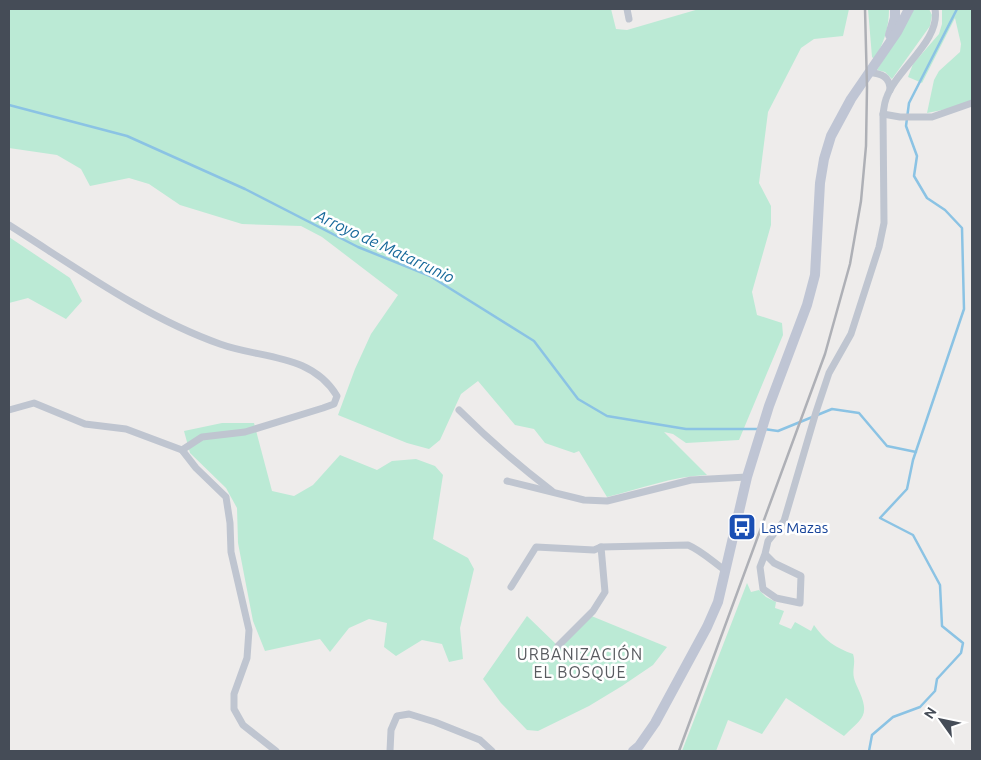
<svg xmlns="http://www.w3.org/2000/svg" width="981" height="760" font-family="Ubuntu,sans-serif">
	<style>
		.green { fill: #bbead5 }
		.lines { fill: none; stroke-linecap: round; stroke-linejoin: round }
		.stream { stroke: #8bc3e4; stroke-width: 2.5 }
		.street { stroke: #bfc5d0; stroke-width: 7 }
		.secondary { stroke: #bfc5d4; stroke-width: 10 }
		.rail { stroke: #aeb0b6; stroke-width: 2.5 }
		.labels { text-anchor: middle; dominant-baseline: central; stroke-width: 5; stroke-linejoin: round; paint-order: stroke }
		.transit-label { font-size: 15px; fill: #164399; stroke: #fff; text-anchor: start }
		.water-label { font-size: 16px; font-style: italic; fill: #16689a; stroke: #fff }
		.neighbourhood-label { font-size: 16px; letter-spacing: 1px; fill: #595b60; stroke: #fff }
	</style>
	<rect width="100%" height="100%" fill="#eeeceb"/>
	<g class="green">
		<path d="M9,9H611L616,29L627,30L699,9H849L843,36L814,39L801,48L768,112L759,183L771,206V225L752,292L757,315L782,323L783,335L739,440L686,443L673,434L664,432L707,475C672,476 641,489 607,497L579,451L574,453L545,443L534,429L515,425L478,381L461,394L440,440L429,449L407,443L338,415L355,369L371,334L398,295L322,237L301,226L242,224L180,205L149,184L129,178L90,186L81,169L57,155L9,148Z"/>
		<path d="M868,9H889C889,27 884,44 874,59L872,57Z"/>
		<path d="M914,9H929L932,15L930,26L892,79L885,72L877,70Z"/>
		<path d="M942,9H972V100L947,109L927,113L934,80L939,71L960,52L961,44L955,18L922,83L908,77L913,64L939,34L942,24Z"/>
		<path d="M9,237L70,278L82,301L66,319L28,298L9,303Z"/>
		<path d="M222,423H254L272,491L294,496L313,485L340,455L377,470L392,461L416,459L435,466L443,475L433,539L468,558L474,569L460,628L463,659L449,662L442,644L422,640L396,656L384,647L387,623L369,619L349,628L330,652L320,639L265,651L253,621L238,543L237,508L226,488L190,453L184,431Z"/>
		<path d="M747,583L751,592L759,590L766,597L776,602L775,608L784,611L779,624L791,629L795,622L811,631L814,625C824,640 836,648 853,654C856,663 852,669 854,678C855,683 858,688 860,693C870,717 861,719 844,736L786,698L762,734L728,720L716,751H682Z"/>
		<path d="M589,615L667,647L653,665L622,686L589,706L538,731L527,730L501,703L483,679L527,616L558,646Z"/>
	</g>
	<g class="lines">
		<g class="stream">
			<path d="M9,105L127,136L245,189L358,247L430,276L534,341L578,399L607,416L686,429H759"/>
			<path d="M764,429L778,431L832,409L859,413L887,446L916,452"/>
			<path d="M869,751L872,735L893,717L920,707L935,691L937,679L961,653L963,643L942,626L940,585L913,535L880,518L907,489L913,460L964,309L962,228L945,210L927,198L914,176L917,156L906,126L909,103L957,9"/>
		</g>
		<g class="street">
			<path d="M627,9L629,19"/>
			<path d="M869,72C881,74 890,76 890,90"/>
			<path d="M883,114L900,117H932L972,103"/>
			<path d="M9,225C77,268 144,317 220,344C261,359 311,353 337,396L334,404L323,408L245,432L202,437L182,450"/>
			<path d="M9,410L34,403L85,424L126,429L182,450L196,468L226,497L230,523L231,552L249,630L247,658L234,694V709L243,725L276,751"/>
			<path d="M459,410C488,439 519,466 552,491"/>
			<path d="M507,481L584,500L607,501L691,480L747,477"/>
			<path d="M765,554L760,567L763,589L776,598L800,603L801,576L774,563L765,554L768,541L784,521L816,412L829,373L851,334L879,247L884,223L883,114C884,109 884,104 886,99C896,69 941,41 935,9"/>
			<path d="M511,587L536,547L594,550L601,547L688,545C702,551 713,562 726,571"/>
			<path d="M558,646L593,611L605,592L601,547"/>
			<path d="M390,751L391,730L397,716L409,714L435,722L480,740L492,751"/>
		</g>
		<g class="secondary">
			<path d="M890,35L895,18V9"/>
			<path d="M633,751L639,746L655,723L707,627L718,602L747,477L769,406L807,305L815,275L820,183L824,159L831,136L851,99L897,32L909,9"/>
		</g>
		<path class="rail" d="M679,751L825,354L850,264L861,201L866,146L867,87L865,9"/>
	</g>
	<defs>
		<symbol id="bus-square" viewBox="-11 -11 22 22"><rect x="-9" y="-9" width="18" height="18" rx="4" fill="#1a4fb4" stroke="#fff"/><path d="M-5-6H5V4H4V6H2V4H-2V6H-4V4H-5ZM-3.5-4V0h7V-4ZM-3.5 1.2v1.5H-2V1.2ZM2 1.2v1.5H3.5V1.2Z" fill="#fff"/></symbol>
	</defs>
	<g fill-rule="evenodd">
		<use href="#bus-square" x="726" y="511" width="32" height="32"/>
	</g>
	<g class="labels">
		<g class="transit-label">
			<text x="761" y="527">Las Mazas</text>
		</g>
		<g class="water-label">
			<text transform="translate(385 246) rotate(25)">Arroyo de Matarrunio</text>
		</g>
		<g class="neighbourhood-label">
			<text x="580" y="654">URBANIZACIÓN<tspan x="580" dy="18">EL BOSQUE</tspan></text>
		</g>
	</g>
	<rect width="981" height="760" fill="none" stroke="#454c57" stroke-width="20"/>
	<g transform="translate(941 720) rotate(303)" stroke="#ffffff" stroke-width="4" paint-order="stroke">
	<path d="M0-4L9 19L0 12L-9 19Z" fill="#454c57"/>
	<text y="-8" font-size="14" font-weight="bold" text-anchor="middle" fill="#454c57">N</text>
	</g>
</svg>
